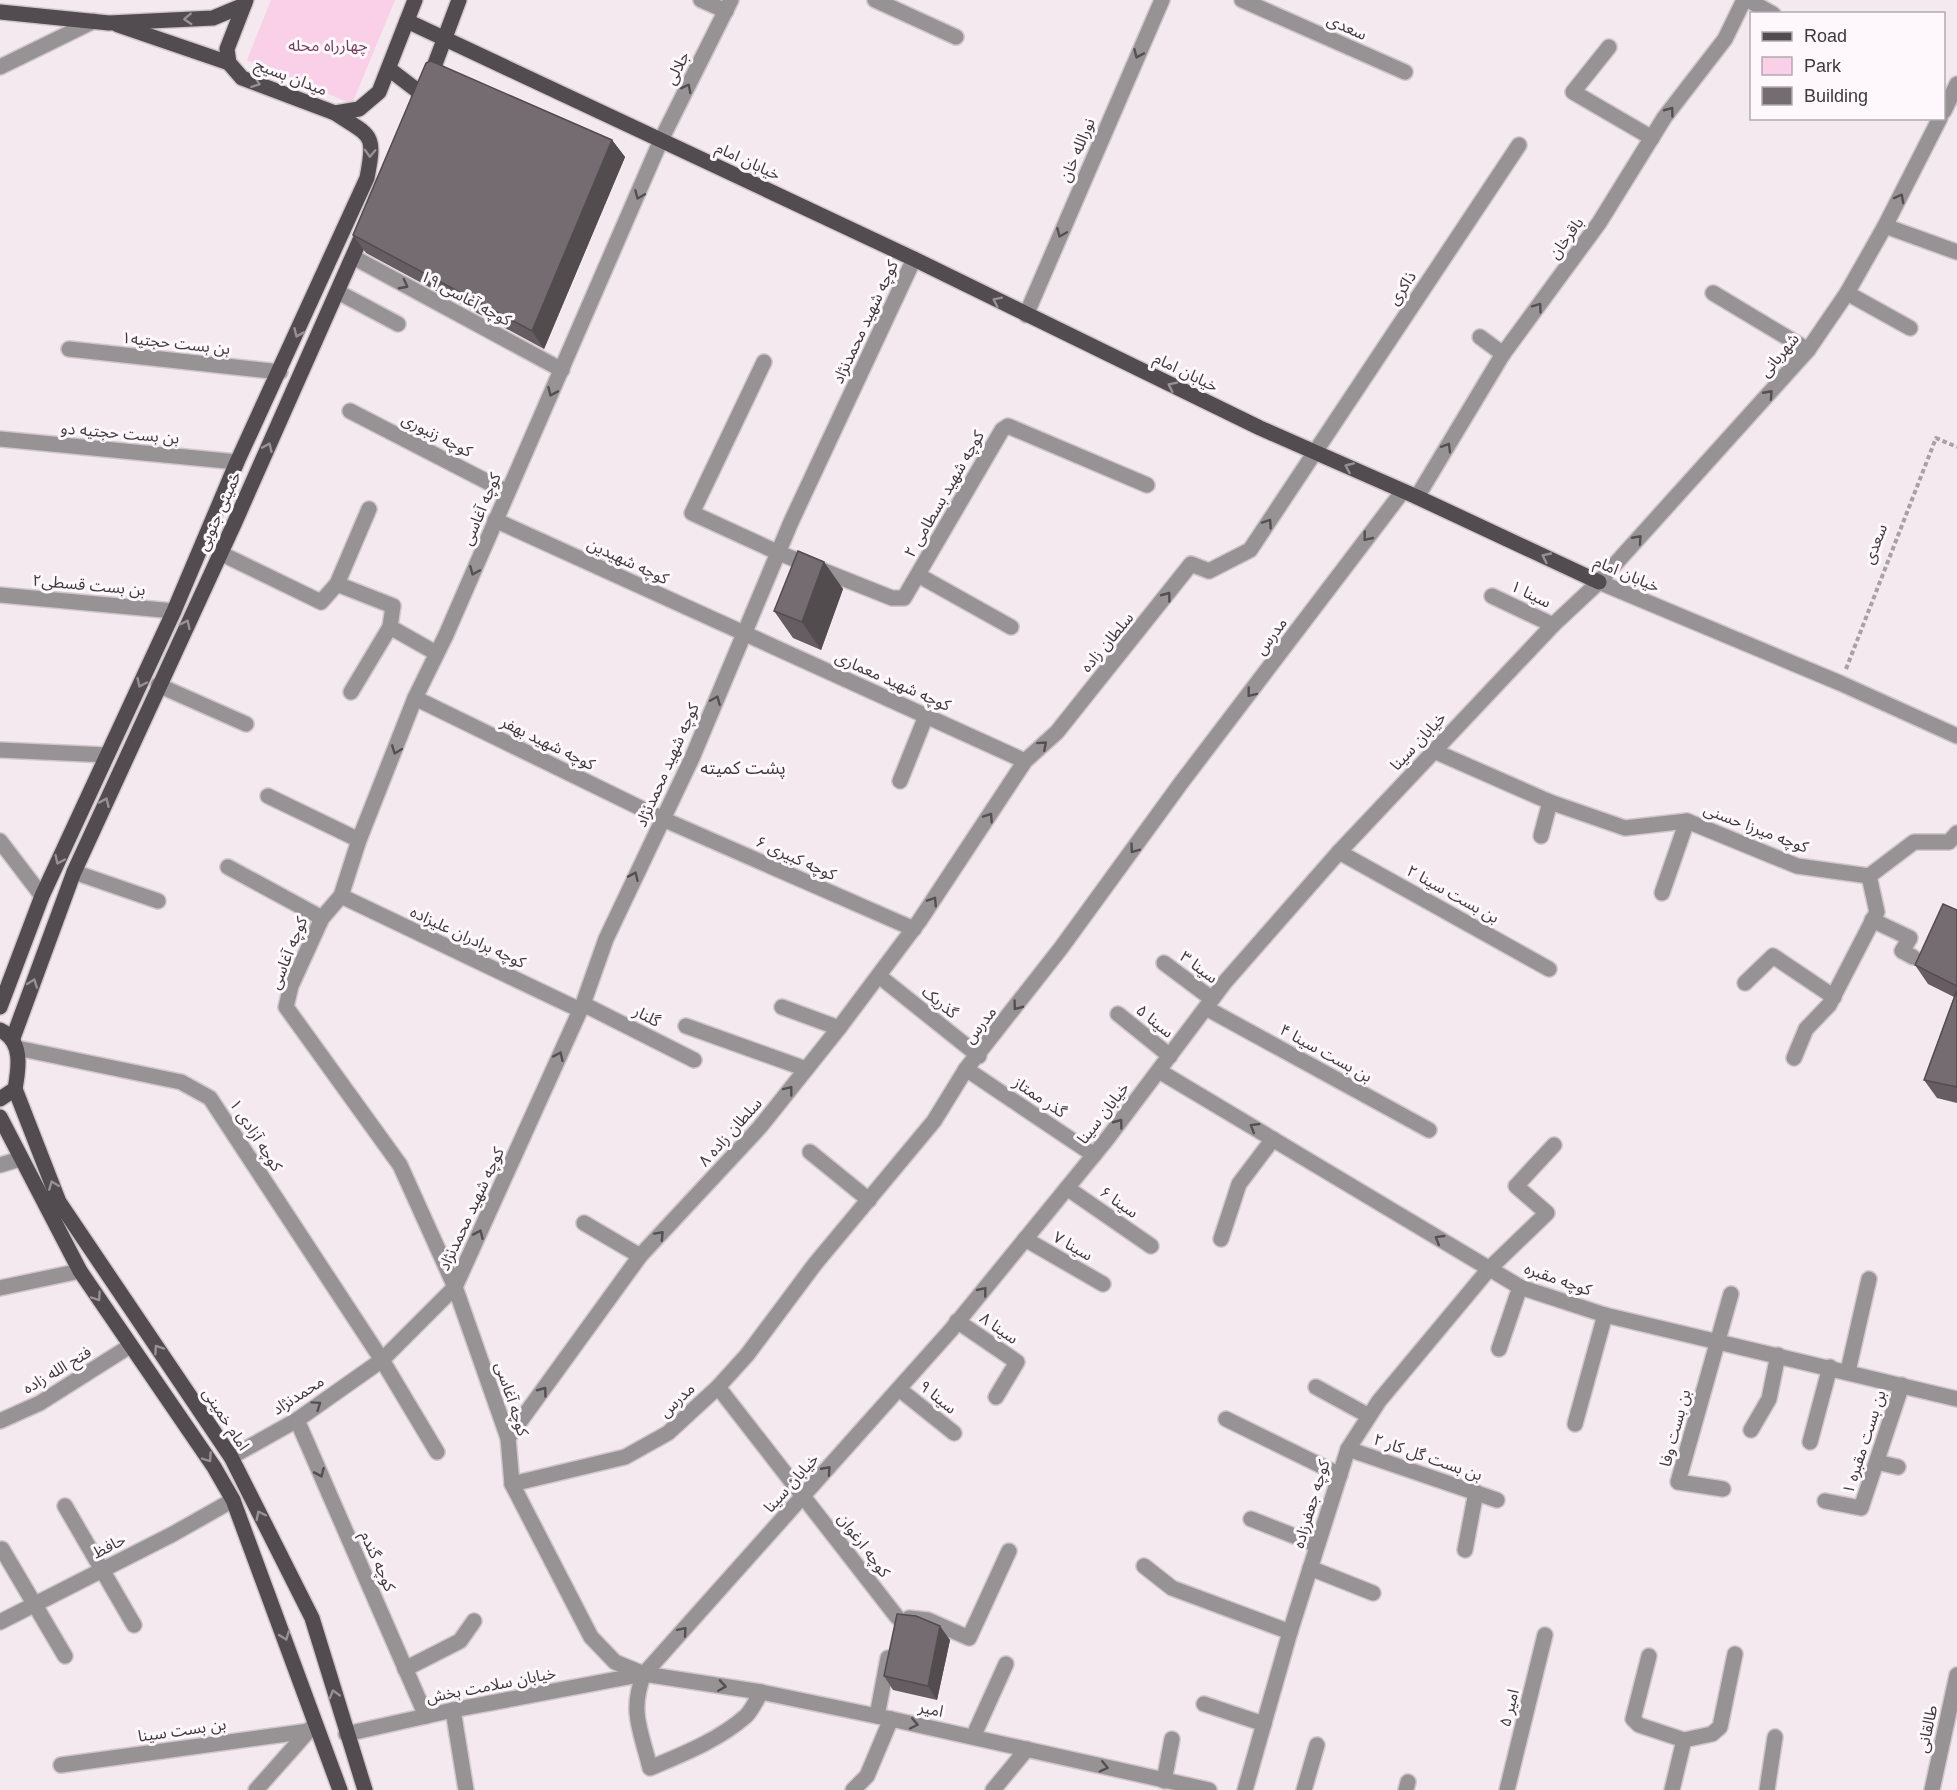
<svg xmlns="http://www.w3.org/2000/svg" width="1957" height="1790" font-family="Helvetica,'Noto Sans Arabic',sans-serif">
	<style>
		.green { fill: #f9d0e7 }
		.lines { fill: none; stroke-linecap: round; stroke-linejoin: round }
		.minor-casing { stroke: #d0c6cb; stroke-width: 18 }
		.major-casing { stroke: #d0c6cb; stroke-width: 18 }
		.path { stroke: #a8a0a4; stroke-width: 4; stroke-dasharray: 4.5 3; stroke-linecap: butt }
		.minor { stroke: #979395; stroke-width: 15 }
		.major { stroke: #524b4f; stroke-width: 15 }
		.wall { fill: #655d61 }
		.shaded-wall { fill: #524c4f }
		.building { fill: #756c71; stroke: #524c4f; stroke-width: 1.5 }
		.oneway { stroke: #979094 }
		.oneway2 { stroke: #545052 }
		.labels { text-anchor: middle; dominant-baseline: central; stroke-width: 6; stroke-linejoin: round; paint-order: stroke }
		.street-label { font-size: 16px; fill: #3e3a3c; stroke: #fef7fb }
		.park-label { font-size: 16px; fill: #733f5f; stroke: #fef7fb }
		.neighbourhood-label { font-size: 18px; fill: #3e3a3c; stroke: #fef7fb }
	</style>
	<rect width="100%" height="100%" fill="#f4e9ef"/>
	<path class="green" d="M271,0H395L352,104L247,60Z"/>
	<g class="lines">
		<defs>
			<g id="minor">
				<path d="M701,0L726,11"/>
				<path d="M731,0L661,140L446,635L415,698L359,840L341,896L322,918L291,986L286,1007L400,1165L455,1287L508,1438L512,1484L591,1637L615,1662L644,1674L761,1692L891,1719L1209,1790"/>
				<path d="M875,0L956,37"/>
				<path d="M1242,0L1405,72"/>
				<path d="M1748,0L1773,14"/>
				<path d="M1609,47L1573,92L1652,138"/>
				<path d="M0,67L94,21"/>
				<path d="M1944,111L1957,84"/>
				<path d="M1885,226L1957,252"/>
				<path d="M353,257L562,370"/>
				<path d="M338,292L398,324"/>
				<path d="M1713,293L1808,350"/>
				<path d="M1847,293L1910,328"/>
				<path d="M1026,315L1162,0"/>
				<path d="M1480,337L1503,354"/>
				<path d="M69,349L280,372"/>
				<path d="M764,362L692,513L779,553L892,598H904L1002,430L1008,426L1147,485"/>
				<path d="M350,411L507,492"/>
				<path d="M0,439L237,462"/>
				<path d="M1417,497L1503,354L1599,223L1664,118L1725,39L1744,0"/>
				<path d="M495,520L1025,761"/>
				<path d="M220,553L321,602L337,584L393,606L390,627L436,653"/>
				<path d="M918,575L1011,627"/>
				<path d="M1599,582L1840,683L1957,736"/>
				<path d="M337,584L369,509"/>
				<path d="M0,595L174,611"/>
				<path d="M1492,596L1553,625"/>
				<path d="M158,685L246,724"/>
				<path d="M351,692L390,627"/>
				<path d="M415,698L665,820L914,929"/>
				<path d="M0,750L107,755"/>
				<path d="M1434,751L1550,802L1625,828L1687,821L1797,866L1869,876L1914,842H1949L1957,833"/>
				<path d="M900,781L926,716"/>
				<path d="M268,796L359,840"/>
				<path d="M1541,836L1550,802"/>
				<path d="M0,841L42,896"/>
				<path d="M1339,852L1549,969"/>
				<path d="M228,867L322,918"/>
				<path d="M74,872L158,901"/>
				<path d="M1662,893L1687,821"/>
				<path d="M341,896L580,1010"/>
				<path d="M1872,920L1910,938L1902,951L1913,957"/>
				<path d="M1164,963L1212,999"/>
				<path d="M879,976L979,1056"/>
				<path d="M1745,983L1773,956L1834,997"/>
				<path d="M583,1004L694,1060"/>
				<path d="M782,1007L839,1028"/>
				<path d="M1206,1008L1429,1130"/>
				<path d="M1118,1014L1170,1056"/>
				<path d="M686,1026L806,1069"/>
				<path d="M17,1048L181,1082L210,1098L382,1360L437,1452"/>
				<path d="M1794,1058L1806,1029L1829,1005L1877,912L1869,876"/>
				<path d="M966,1069L1094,1155"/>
				<path d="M1159,1071L1520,1287L1605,1315L1957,1399"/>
				<path d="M810,1152L869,1200"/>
				<path d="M0,1165L20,1159"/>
				<path d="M1067,1188L1151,1246"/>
				<path d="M584,1223L640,1256"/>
				<path d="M1025,1239L1103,1284"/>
				<path d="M1221,1239L1239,1184L1273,1139"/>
				<path d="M0,1288L80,1271"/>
				<path d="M957,1321L1017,1362L996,1397"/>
				<path d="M1499,1349L1520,1287"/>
				<path d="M1848,1371L1869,1279"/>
				<path d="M718,1387L897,1617"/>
				<path d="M1316,1387L1369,1416"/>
				<path d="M899,1389L954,1433"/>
				<path d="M1226,1419L1340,1475"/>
				<path d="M297,1420L426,1716"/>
				<path d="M0,1421L40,1403L130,1346"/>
				<path d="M1575,1424L1605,1315"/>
				<path d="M1751,1430L1769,1399L1778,1355"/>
				<path d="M508,1438L640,1256L760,1127L839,1028L920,920L1025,761L1057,732L1191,564L1209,571L1250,550L1519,145"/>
				<path d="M1810,1442L1830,1367"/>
				<path d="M1348,1449L1497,1500"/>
				<path d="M231,1457L297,1420L382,1360L455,1287L583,1004L606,939L692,758L791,522L914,259"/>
				<path d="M1877,1462L1898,1467"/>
				<path d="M512,1484L625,1457L668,1433L718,1387L747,1355L815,1264L934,1121L966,1069L1061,948L1181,783L1403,491"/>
				<path d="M1723,1489L1678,1482L1731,1294"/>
				<path d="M1825,1501L1861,1508L1902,1385"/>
				<path d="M65,1506L134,1625"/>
				<path d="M1251,1519L1317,1545"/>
				<path d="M2,1549L65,1656"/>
				<path d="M1465,1550L1476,1492"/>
				<path d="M1144,1566L1172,1588L1290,1632"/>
				<path d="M1310,1568L1373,1593"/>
				<path d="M909,1618L928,1620L969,1638L1009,1551"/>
				<path d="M0,1622L173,1534L233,1500"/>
				<path d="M1649,1656L1633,1719L1639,1725L1684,1740"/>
				<path d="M405,1669L460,1641L474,1621"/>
				<path d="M761,1692C757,1699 752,1710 746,1716C719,1740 683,1754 650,1768C641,1731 629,1711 644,1674L951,1330L1107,1139L1225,982L1339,852L1553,625L1599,582L1808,350L1847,293L1885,226L1940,118"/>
				<path d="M1204,1704L1264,1724"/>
				<path d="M453,1710L466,1790"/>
				<path d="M877,1716L888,1658"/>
				<path d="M346,1734L453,1710L644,1674"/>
				<path d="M973,1737L1006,1664"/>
				<path d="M61,1765L309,1731"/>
				<path d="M1164,1781L1172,1739"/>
				<path d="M256,1790L311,1728"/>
				<path d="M853,1790L867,1776L891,1719"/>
				<path d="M993,1790L1027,1749"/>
				<path d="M1245,1790L1290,1632L1348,1449L1379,1401L1489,1269L1547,1213L1516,1186L1554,1145"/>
				<path d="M1304,1790L1317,1745"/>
				<path d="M1406,1790L1408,1782"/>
				<path d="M1507,1790L1545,1635"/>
				<path d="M1672,1790L1684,1740L1712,1734L1720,1727L1735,1654"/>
				<path d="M1767,1790L1775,1737"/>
				<path d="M1932,1790L1957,1675"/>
			</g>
			<g id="major">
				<path d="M246,0L227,49L229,63L242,78L335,113L359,109L379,92L415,0"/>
				<path d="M0,12L109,23L213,18L244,5"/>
				<path d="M407,21L914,259L1260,428L1417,497L1599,582"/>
				<path d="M118,25L229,63"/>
				<path d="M389,69L423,95"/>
				<path d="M429,80L459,0"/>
				<path d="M0,1007L42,896L174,611L237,462L367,178C376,132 371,137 335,113"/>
				<path d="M0,1030C23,1041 19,1067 15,1089L0,1099"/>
				<path d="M13,1038L74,872L235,522L367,224"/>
				<path d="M15,1089L59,1202L231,1457L312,1618L365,1790"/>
				<path d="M0,1117L80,1271L214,1467L233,1500L340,1790"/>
			</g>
		</defs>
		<use href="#minor" class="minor-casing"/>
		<use href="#major" class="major-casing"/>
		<path class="path" d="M1846,669L1936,438L1957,447"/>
		<use href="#minor" class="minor"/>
		<use href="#major" class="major"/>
	</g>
	<g class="wall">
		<path d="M612,140L625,157L544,349L366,253L353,235Z"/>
		<path d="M824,562L843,589L821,650L793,638L774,611Z"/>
		<path d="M1957,910V1103L1937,1098L1924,1080L1954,997L1928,984L1915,965Z"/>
		<path d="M950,1640L937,1700L893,1690L884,1676Z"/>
	</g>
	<g class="shaded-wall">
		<path d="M612,140L625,157L544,349L532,331Z"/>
		<path d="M824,562L843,589L821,650L802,622Z"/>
		<path d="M940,1626L950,1640L937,1700L928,1686Z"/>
	</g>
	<g class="building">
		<path d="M431,61L612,140L532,331L353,235L426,63Z"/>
		<path d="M798,551L824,562L802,622L774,611Z"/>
		<path d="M1943,904L1957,910V986L1915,965Z"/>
		<path d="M1957,990V1087L1924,1080Z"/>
		<path d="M897,1614L916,1616L940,1626L928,1686L884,1676Z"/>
	</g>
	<defs><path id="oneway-chevron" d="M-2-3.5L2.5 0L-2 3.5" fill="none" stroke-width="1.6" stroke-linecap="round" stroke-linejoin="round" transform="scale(1.5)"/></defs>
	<g class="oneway">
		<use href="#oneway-chevron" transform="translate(188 19) rotate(177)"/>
		<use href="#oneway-chevron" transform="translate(256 83) rotate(21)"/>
		<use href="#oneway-chevron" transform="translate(370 153) rotate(92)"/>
		<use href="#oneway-chevron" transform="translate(997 301) rotate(-154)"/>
		<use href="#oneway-chevron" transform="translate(298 333) rotate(114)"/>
		<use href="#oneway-chevron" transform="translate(1172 386) rotate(-154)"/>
		<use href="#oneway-chevron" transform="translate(268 447) rotate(-66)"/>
		<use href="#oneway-chevron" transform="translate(1349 467) rotate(-156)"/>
		<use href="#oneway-chevron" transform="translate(1546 557) rotate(-155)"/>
		<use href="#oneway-chevron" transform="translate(186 624) rotate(-65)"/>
		<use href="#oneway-chevron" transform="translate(141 683) rotate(115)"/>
		<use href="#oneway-chevron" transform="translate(105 802) rotate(-66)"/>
		<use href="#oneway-chevron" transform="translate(59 860) rotate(115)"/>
		<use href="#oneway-chevron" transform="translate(33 983) rotate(-70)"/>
		<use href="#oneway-chevron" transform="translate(53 1185) rotate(-111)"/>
		<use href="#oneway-chevron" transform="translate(97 1297) rotate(56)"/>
		<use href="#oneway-chevron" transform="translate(158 1349) rotate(-124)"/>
		<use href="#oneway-chevron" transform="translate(208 1458) rotate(55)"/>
		<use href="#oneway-chevron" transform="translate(260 1515) rotate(-117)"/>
		<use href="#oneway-chevron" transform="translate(285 1636) rotate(69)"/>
		<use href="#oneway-chevron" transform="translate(334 1694) rotate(-106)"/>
	</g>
	<g class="oneway2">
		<use href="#oneway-chevron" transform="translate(1138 54) rotate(114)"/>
		<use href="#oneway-chevron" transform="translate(687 88) rotate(-63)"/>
		<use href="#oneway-chevron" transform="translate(1670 111) rotate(-53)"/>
		<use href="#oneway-chevron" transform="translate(639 195) rotate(113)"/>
		<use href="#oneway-chevron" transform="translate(1900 198) rotate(-62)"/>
		<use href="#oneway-chevron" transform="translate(1061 233) rotate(113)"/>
		<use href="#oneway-chevron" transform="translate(404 285) rotate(28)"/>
		<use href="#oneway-chevron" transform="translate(1538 307) rotate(-54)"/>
		<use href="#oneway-chevron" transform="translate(552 392) rotate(114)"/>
		<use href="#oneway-chevron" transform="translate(1769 394) rotate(-48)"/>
		<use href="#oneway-chevron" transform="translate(1447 447) rotate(-59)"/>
		<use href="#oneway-chevron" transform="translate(1268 523) rotate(-56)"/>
		<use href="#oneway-chevron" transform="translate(1367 537) rotate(129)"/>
		<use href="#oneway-chevron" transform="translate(1638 539) rotate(-48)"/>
		<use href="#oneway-chevron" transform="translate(474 571) rotate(113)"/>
		<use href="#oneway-chevron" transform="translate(1167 596) rotate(-53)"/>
		<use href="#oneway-chevron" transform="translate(1251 693) rotate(128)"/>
		<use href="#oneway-chevron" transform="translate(716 700) rotate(-67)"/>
		<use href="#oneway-chevron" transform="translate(1043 745) rotate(-42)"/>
		<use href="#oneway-chevron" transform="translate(396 750) rotate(111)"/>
		<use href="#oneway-chevron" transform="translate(989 817) rotate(-56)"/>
		<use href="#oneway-chevron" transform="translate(1134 849) rotate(126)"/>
		<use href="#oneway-chevron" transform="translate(634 876) rotate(-66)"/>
		<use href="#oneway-chevron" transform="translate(933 901) rotate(-57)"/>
		<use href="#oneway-chevron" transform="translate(1017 1006) rotate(127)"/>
		<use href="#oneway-chevron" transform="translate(559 1056) rotate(-65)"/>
		<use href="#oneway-chevron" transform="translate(789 1090) rotate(-52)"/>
		<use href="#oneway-chevron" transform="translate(1119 1123) rotate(-53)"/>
		<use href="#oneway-chevron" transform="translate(1254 1127) rotate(-149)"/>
		<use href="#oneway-chevron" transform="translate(479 1234) rotate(-66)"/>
		<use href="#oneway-chevron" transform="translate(660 1235) rotate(-47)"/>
		<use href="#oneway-chevron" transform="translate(1439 1239) rotate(-149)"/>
		<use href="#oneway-chevron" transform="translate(983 1291) rotate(-51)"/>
		<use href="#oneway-chevron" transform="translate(543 1391) rotate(-53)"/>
		<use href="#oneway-chevron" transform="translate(317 1405) rotate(-35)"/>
		<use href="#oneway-chevron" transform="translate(827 1470) rotate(-48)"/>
		<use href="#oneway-chevron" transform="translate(320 1473) rotate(66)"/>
		<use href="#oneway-chevron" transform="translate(683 1631) rotate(-49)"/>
		<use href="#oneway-chevron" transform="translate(722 1686) rotate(9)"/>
		<use href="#oneway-chevron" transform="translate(914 1724) rotate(12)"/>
		<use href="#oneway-chevron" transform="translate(1104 1767) rotate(13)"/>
	</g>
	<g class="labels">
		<g class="street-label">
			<text transform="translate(1347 27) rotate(24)">سعدی</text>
			<text transform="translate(677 68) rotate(-63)">جلالی</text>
			<text transform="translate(291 77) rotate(21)">میدان بسیج</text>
			<text transform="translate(1077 150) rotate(-67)">نورالله خان</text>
			<text transform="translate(748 161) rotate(25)">خیابان امام</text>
			<text transform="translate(1566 238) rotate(-54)">باقرخان</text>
			<text transform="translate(1402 288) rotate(-56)">ذاکری</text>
			<text transform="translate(466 298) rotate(28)">کوچه آغاسی ۱۹</text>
			<text transform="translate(865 322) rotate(-65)">کوچه شهید محمدنژاد</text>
			<text transform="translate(176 343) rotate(6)">بن بست حجتیه۱</text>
			<text transform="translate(1779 355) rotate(-50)">شهربانی</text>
			<text transform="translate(1186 372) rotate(26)">خیابان امام</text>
			<text transform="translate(120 433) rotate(5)">بن بست حجتیه دو</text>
			<text transform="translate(437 435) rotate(27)">کوچه زنبوری</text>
			<text transform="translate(944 494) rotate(-60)">کوچه شهید بسطامی ۲</text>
			<text transform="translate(481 509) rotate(-67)">کوچه آغاسی</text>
			<text transform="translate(219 511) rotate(-66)">خمینی جنوبی</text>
			<text transform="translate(1875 544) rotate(-69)">سعدی</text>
			<text transform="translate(628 561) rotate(25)">کوچه شهیدین</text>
			<text transform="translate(1627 574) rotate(23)">خیابان امام</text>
			<text transform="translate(89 585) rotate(5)">بن بست قسطی۲</text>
			<text transform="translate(1531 594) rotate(26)">سینا ۱</text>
			<text transform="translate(1271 636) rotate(-53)">مدرس</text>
			<text transform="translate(1107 642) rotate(-50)">سلطان زاده</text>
			<text transform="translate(893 681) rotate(24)">کوچه شهید معماری</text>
			<text transform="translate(1418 741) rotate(-47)">خیابان سینا</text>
			<text transform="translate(548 743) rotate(26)">کوچه شهید بهفر</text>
			<text transform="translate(667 765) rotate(-66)">کوچه شهید محمدنژاد</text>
			<text transform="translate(1756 828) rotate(21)">کوچه میرزا حسنی</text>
			<text transform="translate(796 858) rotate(24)">کوچه کبیری ۶</text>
			<text transform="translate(1453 894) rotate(29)">بن بست سینا ۲</text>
			<text transform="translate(468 937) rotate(25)">کوچه برادران علیزاده</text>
			<text transform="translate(288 953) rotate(-68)">کوچه آغاسی</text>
			<text transform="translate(1199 967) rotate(37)">سینا ۳</text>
			<text transform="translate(940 1002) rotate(39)">گذریک</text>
			<text transform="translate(647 1016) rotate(27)">گلنار</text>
			<text transform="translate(1155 1021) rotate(39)">سینا ۵</text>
			<text transform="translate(980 1025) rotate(-52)">مدرس</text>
			<text transform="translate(1326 1053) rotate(29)">بن بست سینا ۴</text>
			<text transform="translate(1040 1097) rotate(34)">گذر ممتاز</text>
			<text transform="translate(1103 1113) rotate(-52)">خیابان سینا</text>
			<text transform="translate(730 1132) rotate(-48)">سلطان زاده ۸</text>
			<text transform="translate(256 1135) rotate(57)">کوچه آزادی ۱</text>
			<text transform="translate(1119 1202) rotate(35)">سینا ۶</text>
			<text transform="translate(471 1209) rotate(-65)">کوچه شهید محمدنژاد</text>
			<text transform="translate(1073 1246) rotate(30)">سینا ۷</text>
			<text transform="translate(1558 1279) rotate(19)">کوچه مقبره</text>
			<text transform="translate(999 1328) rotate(35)">سینا ۸</text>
			<text transform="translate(57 1370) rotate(-31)">فتح الله زاده</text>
			<text transform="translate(298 1395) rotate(-33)">محمدنژاد</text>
			<text transform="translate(938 1397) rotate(39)">سینا ۹</text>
			<text transform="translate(512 1399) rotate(72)">کوچه آغاسی</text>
			<text transform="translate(677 1400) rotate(-43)">مدرس</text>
			<text transform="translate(226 1419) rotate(57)">امام خمینی</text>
			<text transform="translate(1675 1428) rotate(-75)">بن بست وفا</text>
			<text transform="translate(1864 1442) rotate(-72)">بن بست مقبره ۱</text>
			<text transform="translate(1428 1457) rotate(19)">بن بست گل کار ۲</text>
			<text transform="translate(791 1483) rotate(-48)">خیابان سینا</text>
			<text transform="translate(1311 1504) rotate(-73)">کوچه جعفرزاده</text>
			<text transform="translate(864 1545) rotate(53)">کوچه ارغوان</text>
			<text transform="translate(109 1546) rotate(-27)">حافظ</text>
			<text transform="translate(378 1561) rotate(66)">کوچه گندم</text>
			<text transform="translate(491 1685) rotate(-11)">خیابان سلامت بخش</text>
			<text transform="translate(1509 1708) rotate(-76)">امیر ۵</text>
			<text transform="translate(931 1709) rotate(12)">امیر</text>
			<text transform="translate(1927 1729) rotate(-78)">طالقانی</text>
			<text transform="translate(182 1730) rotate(-8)">بن بست سینا</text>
		</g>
		<g class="park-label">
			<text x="328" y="45">چهارراه محله</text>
		</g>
		<g class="neighbourhood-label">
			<text x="743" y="768">پشت کمیته</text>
		</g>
	</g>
	<rect x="1750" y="12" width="195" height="108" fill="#fef7fb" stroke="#b1abaf" stroke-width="1.5"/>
	<rect x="1762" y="32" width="30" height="9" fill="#524b4f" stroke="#b1abaf" stroke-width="1.5"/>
	<text x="1804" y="42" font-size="18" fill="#3e3a3c">Road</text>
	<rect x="1762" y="57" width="30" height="18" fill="#f9d0e7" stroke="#b1abaf" stroke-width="1.5"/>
	<text x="1804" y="72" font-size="18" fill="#3e3a3c">Park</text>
	<rect x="1762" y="87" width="30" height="18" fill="#756c71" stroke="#b1abaf" stroke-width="1.5"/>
	<text x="1804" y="102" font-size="18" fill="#3e3a3c">Building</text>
</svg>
